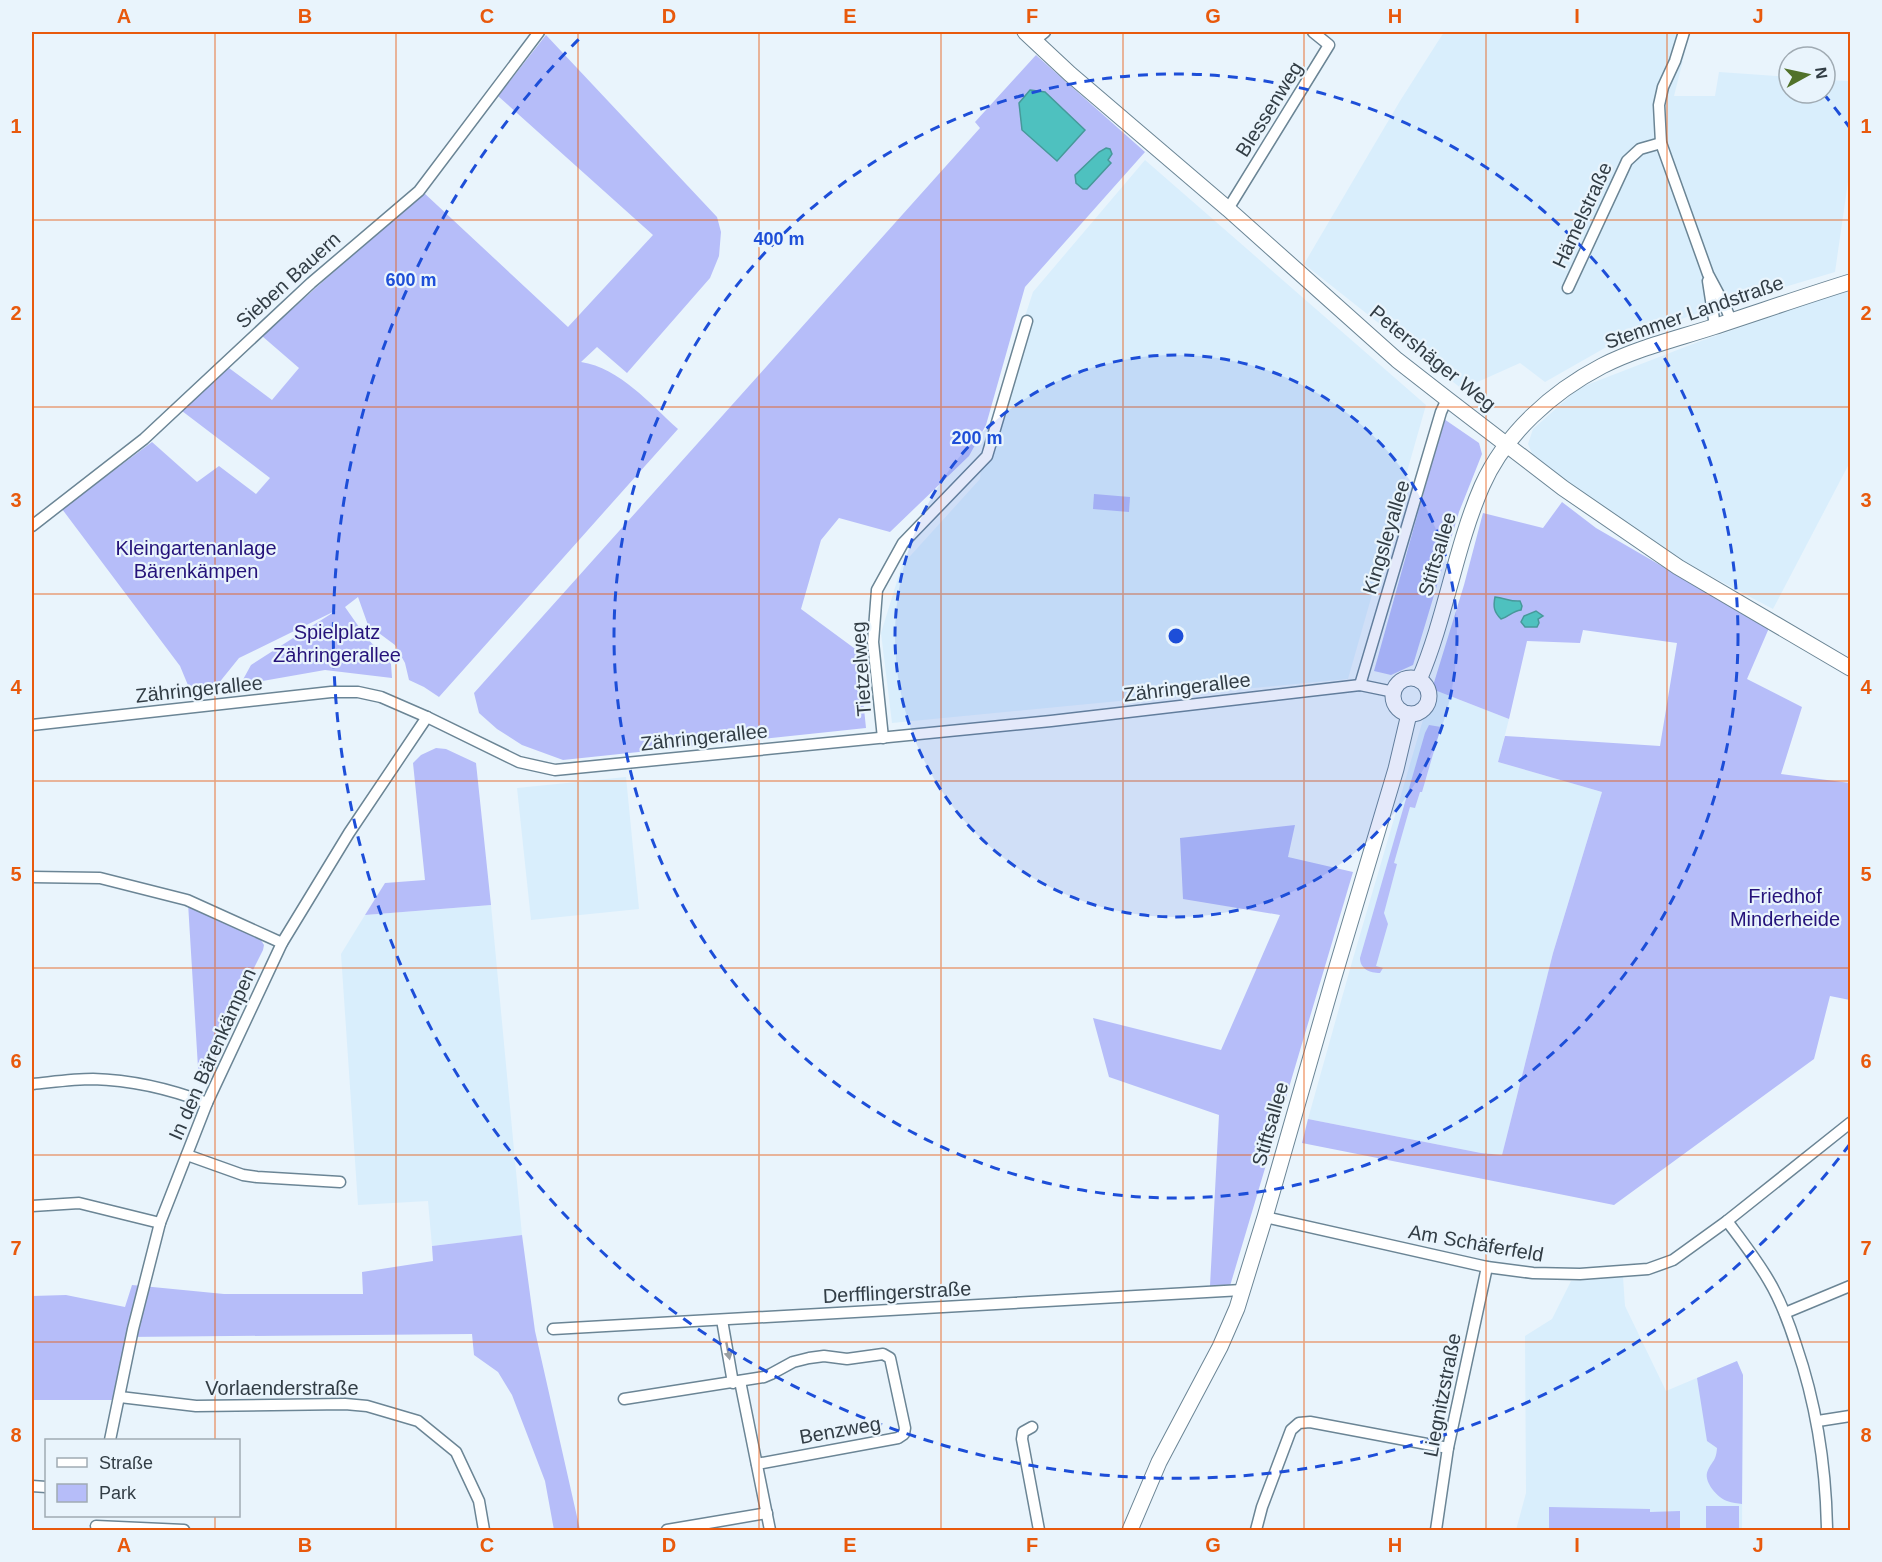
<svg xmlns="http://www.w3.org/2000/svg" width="1882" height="1562" font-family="Arial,sans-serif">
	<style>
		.built { fill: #d9eefc }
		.green { fill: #b6bdf9 }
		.water { fill: #4ec1bf; stroke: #46999a; stroke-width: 1.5 }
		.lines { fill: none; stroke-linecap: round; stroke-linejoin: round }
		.street-casing { stroke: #6b8595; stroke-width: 13 }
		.secondary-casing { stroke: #6b8595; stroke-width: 17 }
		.street { stroke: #fff; stroke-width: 10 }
		.secondary { stroke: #fff; stroke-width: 15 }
		.oneway { fill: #989ea2 }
		.grid { fill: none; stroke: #e8590c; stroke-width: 1.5; stroke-opacity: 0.55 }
		.ring { fill: none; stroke: #1d4ed8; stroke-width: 3; stroke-dasharray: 10 8 }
		.labels { text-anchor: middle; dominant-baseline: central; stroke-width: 4.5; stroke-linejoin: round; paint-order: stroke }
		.street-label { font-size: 20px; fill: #323d45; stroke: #e9f4fc }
		.park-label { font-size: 20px; fill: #25137a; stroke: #e9f4fc }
		.centre { fill: #1d4ed8; stroke: #e9f4fc; stroke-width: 3 }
		.ring-label { font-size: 18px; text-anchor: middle; font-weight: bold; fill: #1d4ed8; stroke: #e9f4fc; stroke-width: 4.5; stroke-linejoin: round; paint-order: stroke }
		.neatline { fill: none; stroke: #e8590c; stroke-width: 2 }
		.grid-label { font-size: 20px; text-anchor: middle; font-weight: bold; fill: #e8590c }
	</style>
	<rect width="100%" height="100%" fill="#e9f4fc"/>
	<g class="built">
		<path d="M1444,32H1690L1674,96H1715L1719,72L1789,77V93H1825V80L1850,81V168L1835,272L1698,313L1610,345L1545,382L1520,363L1462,389L1304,264L1400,101Z"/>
		<path d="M1145,160L1426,405L1348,679L892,723L881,633L902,565L980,479L983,444L1033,292Z"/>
		<path d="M1850,289V462L1773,609L1652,545L1534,458L1528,444L1533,429L1579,388L1698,342Z"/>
		<path d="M1432,689L1509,719L1498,762L1602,792L1553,953L1502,1155L1481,1153L1308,1119L1352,962Z"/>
		<path d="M626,777L639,909L531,920L517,788Z"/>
		<path d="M491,905L522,1235L432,1246L428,1201L358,1205L341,954L365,915Z"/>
		<path d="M1623,1277L1625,1306L1666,1391L1737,1361L1743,1375L1742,1530H1516L1526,1493L1525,1336L1552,1319L1571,1281Z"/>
	</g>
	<g class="green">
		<path d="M546,35L717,217L721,232L719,256L710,278L627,373L597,347L581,362C620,368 650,404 678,429L439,697L424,687L409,680L405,663L395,645L368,625L358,597L345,607L366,637L391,664L392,678L325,670L240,685L251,665L337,610L239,658L214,689L190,690L180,666L62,509L152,442L197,482L219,466L256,494L270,478L182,411L229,368L272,400L299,368L262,336L423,192L568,327L653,235L498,96Z"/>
		<path d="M1036,55L1145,152L1025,287L986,425L969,456L890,532L839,518L821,540L801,609L858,651L866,728L563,760L522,745L497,729L479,713L474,693L980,128L975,122Z"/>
		<path d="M1444,419L1479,443L1482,454L1459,512L1413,665L1391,675L1374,671Z"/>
		<path d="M1094,494L1130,497L1129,512L1093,509Z"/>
		<path d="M1562,502L1596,528L1769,628L1747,679L1802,707L1781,774L1850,783V1000L1830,996L1814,1059L1614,1205L1302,1143L1308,1119L1481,1153L1502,1155L1553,953L1602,792L1498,762L1505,736L1660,746L1677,643L1583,630L1580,643L1527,641L1509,719L1432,689L1464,585L1483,513L1543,528Z"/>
		<path d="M1429,725L1441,727L1422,792H1420L1415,808L1410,807L1394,863L1397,864L1384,913L1388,924L1376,966L1383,968L1380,973C1370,973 1360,969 1360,958L1425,733Z"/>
		<path d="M436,748L446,749L476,763L491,905L365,915L385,883L425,880L413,763L421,755Z"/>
		<path d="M1295,825L1288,857L1353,872L1230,1286H1210L1219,1115L1109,1077L1093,1018L1221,1050L1280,915L1183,899L1180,838Z"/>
		<path d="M188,903L259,937L264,945L263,950L232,1012L202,1081L199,1084Z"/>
		<path d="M522,1235L535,1331L580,1530H554L545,1481L512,1395L498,1372L474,1355L472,1334L126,1337L114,1400H32V1296L66,1295L125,1307L132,1285L224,1294H363L362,1272L433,1261L432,1246Z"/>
		<path d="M1737,1361L1743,1375L1742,1504C1738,1503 1732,1503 1727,1501C1718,1498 1702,1481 1708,1470C1713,1460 1716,1461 1717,1448L1707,1441L1697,1378Z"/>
		<rect x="1706" y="1506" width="33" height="24"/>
		<path d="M1549,1507L1650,1509V1512L1680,1511V1530H1549Z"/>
	</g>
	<g class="water">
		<path d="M1030,90L1045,92L1085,130L1057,161L1022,130L1019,103Z"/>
		<path d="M1106,148L1110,149L1112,154L1108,160L1111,163L1087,189H1083L1076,183L1075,175L1099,152Z"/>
		<path d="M1495,597C1505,598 1511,602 1520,601L1522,606L1521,610C1512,611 1509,617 1501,619C1494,612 1493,607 1495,597Z"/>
		<path d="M1536,611L1543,616L1538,619L1539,623L1537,627H1525L1521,622L1524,616Z"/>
	</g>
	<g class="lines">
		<defs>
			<g id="street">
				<path d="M1684,32L1675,61L1663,87L1659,105L1661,143L1708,274L1724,304L1731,320"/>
				<path d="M1034,41L1045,32"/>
				<path d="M1228,209L1329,45L1313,32"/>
				<path d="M1708,281L1715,326"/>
				<path d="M1568,288L1627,161L1640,149L1661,143"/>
				<path d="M32,526L144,439L311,283L419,191L539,32"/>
				<path d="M1360,685L1441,412L1447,399"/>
				<path d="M32,725L331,692H358L381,697L427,717L519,762L555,770L1051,721L1360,685L1394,692"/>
				<path d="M883,738L873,642L877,590L903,543L987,456L1027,321"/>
				<path d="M32,877L100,878L187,900L282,943"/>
				<path d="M33,1084C53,1082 73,1079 93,1079C133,1080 170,1089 207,1103"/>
				<path d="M187,1155L243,1175L257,1177L340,1182"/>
				<path d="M32,1206L79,1203L160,1223"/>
				<path d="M1265,1217L1487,1267L1533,1273L1580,1274L1648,1269L1673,1260L1727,1221L1850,1123"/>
				<path d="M1727,1221C1742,1241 1757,1260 1769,1281C1781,1301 1789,1323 1796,1345C1817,1406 1826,1466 1827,1530"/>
				<path d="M1785,1313L1850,1286"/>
				<path d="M722,1320L733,1383"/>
				<path d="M553,1329L1242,1290"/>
				<path d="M740,1381L770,1530"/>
				<path d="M120,1397L196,1406L345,1404L367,1406L418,1421L456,1452L479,1501L484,1530"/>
				<path d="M624,1399L764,1377L771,1374L793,1362L809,1358L824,1356L847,1359L883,1354L890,1358L905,1428L904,1434L898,1438L757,1464"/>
				<path d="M1818,1421L1850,1416"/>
				<path d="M1032,1427L1023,1432L1022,1439L1039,1530"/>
				<path d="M110,1440L133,1329L160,1223L207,1103L282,943L349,833L427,717"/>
				<path d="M32,1486L46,1487"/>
				<path d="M96,1526L184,1530"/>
				<path d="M667,1530L767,1513"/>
				<path d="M1256,1530L1262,1507L1291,1430L1299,1423L1310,1422L1448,1448"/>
				<path d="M1436,1530L1448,1448L1487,1267"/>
			</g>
			<g id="secondary">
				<path d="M1025,32L1070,74L1228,209L1397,360L1447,399L1563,488L1678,567L1850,668"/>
				<circle cx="1411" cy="696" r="18"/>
				<path d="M1419,680C1446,617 1455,548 1482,486C1505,434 1552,392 1602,366C1637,348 1676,339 1713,327C1759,312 1805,296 1850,282"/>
				<path d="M1130,1530L1159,1462L1220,1347L1237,1308L1265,1217L1333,980L1396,769L1409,714"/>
			</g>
		</defs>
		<use href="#street" class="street-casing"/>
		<use href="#secondary" class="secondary-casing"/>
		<use href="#street" class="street"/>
		<use href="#secondary" class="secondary"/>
	</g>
	<defs><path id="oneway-solid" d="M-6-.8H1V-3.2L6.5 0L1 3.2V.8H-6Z" transform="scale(1.5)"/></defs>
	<use class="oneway" href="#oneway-solid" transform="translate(728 1351) rotate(79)"/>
	<path class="grid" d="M215,32V1440M396,32V1530M578,32V1530M759,32V1530M941,32V1530M1123,32V1530M1304,32V1530M1486,32V1530M1667,32V1530M32,220H1850M32,407H1850M32,594H1850M32,781H1850M32,968H1850M32,1155H1850M32,1342H1850M215,1516V1530"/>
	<circle cx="1176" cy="636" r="281" fill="#1d4ed8" fill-opacity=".12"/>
	<g class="ring">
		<circle cx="1176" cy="636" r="281"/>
		<circle cx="1176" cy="636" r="562"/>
		<path d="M1850 1144A844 844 0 1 1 584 34M1823 93A844 844 0 0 1 1850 128"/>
	</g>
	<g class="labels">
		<g class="street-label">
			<text transform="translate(1269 109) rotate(-58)">Blessenweg</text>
			<text transform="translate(1582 215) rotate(-65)">Hämelstraße</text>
			<text transform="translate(288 280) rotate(-42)">Sieben Bauern</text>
			<text transform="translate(1694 312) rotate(-19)">Stemmer Landstraße</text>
			<text transform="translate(1433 358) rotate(39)">Petershäger Weg</text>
			<text transform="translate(1386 537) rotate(-73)">Kingsleyallee</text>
			<text transform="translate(1437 554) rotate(-73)">Stiftsallee</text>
			<text transform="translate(861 669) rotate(-94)">Tietzelweg</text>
			<text transform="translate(1187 687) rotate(-7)">Zähringerallee</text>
			<text transform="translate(199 689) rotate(-6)">Zähringerallee</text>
			<text transform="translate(704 737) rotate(-6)">Zähringerallee</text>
			<text transform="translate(212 1054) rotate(-66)">In den Bärenkämpen</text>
			<text transform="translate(1270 1124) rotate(-74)">Stiftsallee</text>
			<text transform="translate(1476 1243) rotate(10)">Am Schäferfeld</text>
			<text transform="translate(897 1292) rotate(-3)">Derfflingerstraße</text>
			<text x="282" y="1388">Vorlaenderstraße</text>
			<text transform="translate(1442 1395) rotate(-79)">Liegnitzstraße</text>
			<text transform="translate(840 1430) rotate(-10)">Benzweg</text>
		</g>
		<g class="park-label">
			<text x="196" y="548">Kleingartenanlage<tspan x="196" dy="23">Bärenkämpen</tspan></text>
			<text x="337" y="632">Spielplatz<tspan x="337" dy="23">Zähringerallee</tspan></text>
			<text x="1785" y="896">Friedhof<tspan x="1785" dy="23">Minderheide</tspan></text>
		</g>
	</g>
	<circle cx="1176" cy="636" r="9" class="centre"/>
	<g class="ring-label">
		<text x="779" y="245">400 m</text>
		<text x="411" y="286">600 m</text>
		<text x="977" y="444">200 m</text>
	</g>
	<rect width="1882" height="1562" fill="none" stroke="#e9f4fc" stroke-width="66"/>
	<rect x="45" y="1439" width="195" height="78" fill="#e9f4fc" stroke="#a0abb3" stroke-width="1.5"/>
	<rect x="57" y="1458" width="30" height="9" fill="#ffffff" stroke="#a0abb3" stroke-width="1.5"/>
	<text x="99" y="1469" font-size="18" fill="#323d45">Straße</text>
	<rect x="57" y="1484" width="30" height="18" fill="#b6bdf9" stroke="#a0abb3" stroke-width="1.5"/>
	<text x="99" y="1499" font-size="18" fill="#323d45">Park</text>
	<g transform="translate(1807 75) rotate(82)"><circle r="28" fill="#e9f4fc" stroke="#a0abb3" stroke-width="1.5"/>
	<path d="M0-4.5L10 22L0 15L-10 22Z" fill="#51722a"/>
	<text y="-9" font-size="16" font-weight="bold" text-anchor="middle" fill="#323d45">N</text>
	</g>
	<rect x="33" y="33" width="1816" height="1496" class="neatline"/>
	<g class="grid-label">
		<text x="124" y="23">A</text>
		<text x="305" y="23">B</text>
		<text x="487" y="23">C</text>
		<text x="669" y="23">D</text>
		<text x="850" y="23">E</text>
		<text x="1032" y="23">F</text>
		<text x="1213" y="23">G</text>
		<text x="1395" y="23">H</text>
		<text x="1577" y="23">I</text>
		<text x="1758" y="23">J</text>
		<text x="16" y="133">1</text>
		<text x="1866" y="133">1</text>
		<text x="16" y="320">2</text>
		<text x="1866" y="320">2</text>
		<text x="16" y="507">3</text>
		<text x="1866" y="507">3</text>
		<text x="16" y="694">4</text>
		<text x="1866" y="694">4</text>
		<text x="16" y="881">5</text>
		<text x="1866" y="881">5</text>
		<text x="16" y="1068">6</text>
		<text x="1866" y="1068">6</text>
		<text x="16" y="1255">7</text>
		<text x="1866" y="1255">7</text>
		<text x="16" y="1442">8</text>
		<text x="1866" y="1442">8</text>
		<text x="124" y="1552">A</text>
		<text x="305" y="1552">B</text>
		<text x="487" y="1552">C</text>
		<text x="669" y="1552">D</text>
		<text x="850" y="1552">E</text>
		<text x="1032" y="1552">F</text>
		<text x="1213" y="1552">G</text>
		<text x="1395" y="1552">H</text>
		<text x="1577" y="1552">I</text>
		<text x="1758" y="1552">J</text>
	</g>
</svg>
